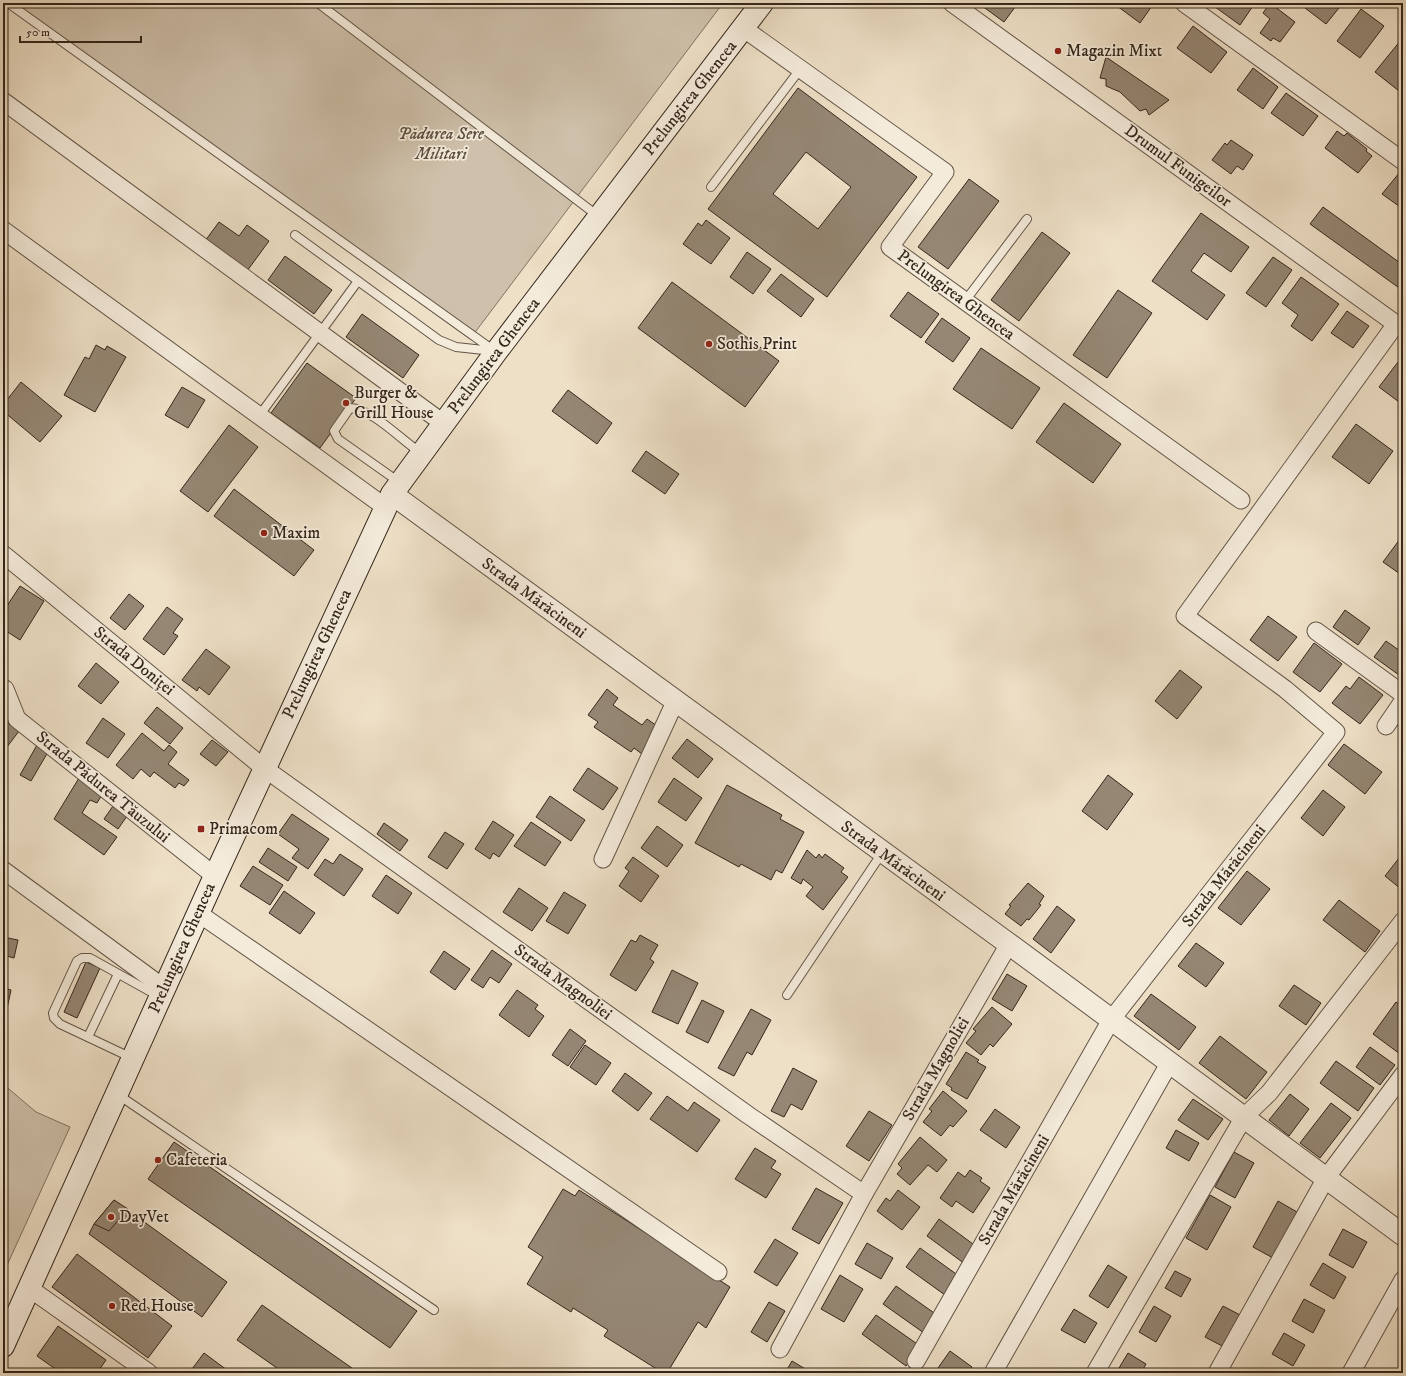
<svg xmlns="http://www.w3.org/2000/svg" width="1406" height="1376" font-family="'IM FELL DW Pica',serif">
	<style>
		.green { fill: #cec0aa; stroke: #817362 }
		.building { fill: #958774; stroke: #34261b; fill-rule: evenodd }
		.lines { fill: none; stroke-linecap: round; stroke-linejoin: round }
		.service-casing { stroke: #625446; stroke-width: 10 }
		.minor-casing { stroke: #625446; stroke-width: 19 }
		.tertiary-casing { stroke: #625446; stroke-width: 23 }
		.secondary-casing { stroke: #34261b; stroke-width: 24 }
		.service { stroke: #f4ebdb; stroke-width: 8 }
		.minor { stroke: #f4ebdb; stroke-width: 17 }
		.tertiary { stroke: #f4ebdb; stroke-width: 21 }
		.secondary { stroke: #f4ebdb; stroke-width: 22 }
		.poi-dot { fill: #8f2418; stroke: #f4ebdb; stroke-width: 1.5 }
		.labels { text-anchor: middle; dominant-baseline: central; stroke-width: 3.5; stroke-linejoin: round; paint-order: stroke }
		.poi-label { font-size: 17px; fill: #34261b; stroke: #f4ebdb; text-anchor: start }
		.street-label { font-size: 17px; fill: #34261b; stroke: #f4ebdb }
		.park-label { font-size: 17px; font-style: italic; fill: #5a4c3f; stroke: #f4ebdb }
	</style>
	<rect width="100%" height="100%" fill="#eee0c7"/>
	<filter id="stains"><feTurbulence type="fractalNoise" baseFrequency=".005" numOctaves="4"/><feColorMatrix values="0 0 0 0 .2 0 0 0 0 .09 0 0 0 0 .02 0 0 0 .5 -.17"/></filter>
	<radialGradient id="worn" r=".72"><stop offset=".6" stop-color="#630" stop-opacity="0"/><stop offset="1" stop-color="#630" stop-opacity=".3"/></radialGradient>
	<g class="green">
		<path d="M3,3H723L470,339Z"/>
		<path d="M3,1084L36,1112L70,1127L3,1274Z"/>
	</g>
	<g class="building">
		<path d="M978,3H1018L1004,22Z"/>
		<path d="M1113,3H1154L1140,23Z"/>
		<path d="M1212,3H1255L1240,25L1211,4Z"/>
		<path d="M1270,3L1295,22L1280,42L1273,38L1271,41L1260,33L1270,19L1263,13Z"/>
		<path d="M1308,3H1343L1326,24L1305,8Z"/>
		<path d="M1361,9L1384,26L1360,58L1337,41Z"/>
		<path d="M1193,26L1227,52L1211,73L1177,48Z"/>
		<path d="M1401,40L1403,42V86L1399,91L1375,72Z"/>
		<path d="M1106,57L1169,100L1149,115L1146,109L1140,111L1120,92L1106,86V79L1100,78Z"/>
		<path d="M1253,68L1278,87L1263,109L1237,90Z"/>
		<path d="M798,88L917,177L827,297L708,209ZM806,152L851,187L818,229L773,194Z"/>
		<path d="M1286,93L1318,116L1303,136L1271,113Z"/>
		<path d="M1337,131L1344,136L1347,133L1367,149L1366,151L1372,156L1358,173L1325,148Z"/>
		<path d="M1231,140L1253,155L1243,170L1237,166L1231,174L1212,160L1225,143L1227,145Z"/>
		<path d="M1400,172L1403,175V209L1382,194Z"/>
		<path d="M969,179L999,201L948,269L918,247Z"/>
		<path d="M1323,207L1403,265L1402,290L1310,224Z"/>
		<path d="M1201,213L1249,247L1231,272L1204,253L1191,271L1225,295L1207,320L1152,281Z"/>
		<path d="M706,220L730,238L711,264L683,244L698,223L702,226Z"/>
		<path d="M219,222L239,236L247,225L269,241L247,271L205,241Z"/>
		<path d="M1042,232L1070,253L1019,321L991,300Z"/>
		<path d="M747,252L771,269L753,294L730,277Z"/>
		<path d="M285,256L332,290L314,314L268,280Z"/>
		<path d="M1273,257L1292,270L1266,307L1246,293Z"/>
		<path d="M781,274L814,299L801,317L767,291Z"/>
		<path d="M1301,277L1339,304L1312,341L1291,326L1298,315L1282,303Z"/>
		<path d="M672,282L779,361L745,407L638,328Z"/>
		<path d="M1118,290L1152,313L1107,378L1073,355Z"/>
		<path d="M908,292L939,314L921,338L890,316Z"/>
		<path d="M1347,311L1369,326L1353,348L1331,333Z"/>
		<path d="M362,314L419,355L403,378L346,337Z"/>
		<path d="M942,318L970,338L953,362L925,342Z"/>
		<path d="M96,345L105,350L107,346L126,357L95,412L64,395L85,357L89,359Z"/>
		<path d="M981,348L1040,388L1012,429L953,389Z"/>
		<path d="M1398,362L1403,366V405L1379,387Z"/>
		<path d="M307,363L356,398L320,448L271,413Z"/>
		<path d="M21,382L62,416L40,442L3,411V405Z"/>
		<path d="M182,387L205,400L188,428L165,415Z"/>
		<path d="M568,390L612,423L597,444L552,411Z"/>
		<path d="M1064,403L1121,444L1093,483L1036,442Z"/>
		<path d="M1356,424L1393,451L1369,484L1332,457Z"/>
		<path d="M229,425L258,447L208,512L180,491Z"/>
		<path d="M646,451L679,474L665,494L632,471Z"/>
		<path d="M234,489L314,550L294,576L214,516Z"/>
		<path d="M1403,535V576L1383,562Z"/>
		<path d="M20,586L44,601L20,640L3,629V612Z"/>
		<path d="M129,594L144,606L125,630L110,618Z"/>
		<path d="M167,607L183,619L173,633L178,636L164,655L143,639Z"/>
		<path d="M1345,610L1370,628L1358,645L1333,627Z"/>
		<path d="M1268,616L1297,637L1278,661L1250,640Z"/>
		<path d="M1386,641L1403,653V669L1399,675L1374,657Z"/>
		<path d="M1314,643L1342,664L1320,692L1293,672Z"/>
		<path d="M206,649L230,667L209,695L199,687L197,691L182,680Z"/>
		<path d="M96,663L119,682L101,704L78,686Z"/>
		<path d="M1180,670L1202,687L1177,719L1155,701Z"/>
		<path d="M1359,677L1383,695L1360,724L1332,703L1346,686L1350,689Z"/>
		<path d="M607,689L618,698L613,705L642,725L647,719L660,728L642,754L634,748L631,752L594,727L598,722L588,715Z"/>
		<path d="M157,707L183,728L170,744L144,723Z"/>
		<path d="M103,718L125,734L108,758L86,743Z"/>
		<path d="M6,722L19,731L7,747L4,745L3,747V726Z"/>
		<path d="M142,733L164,751L169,745L177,752L168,764L189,780L184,786L179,783L175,788L154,772L150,777L141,769L133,779L116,765Z"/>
		<path d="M687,739L713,759L698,778L672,758Z"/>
		<path d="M212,740L228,752L216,766L200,754Z"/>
		<path d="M1344,744L1382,772L1365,794L1328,765Z"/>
		<path d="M37,745L48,752L31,781L20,775Z"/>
		<path d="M588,768L618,788L603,810L573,790Z"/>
		<path d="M1108,775L1133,794L1107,830L1082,811Z"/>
		<path d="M79,778L103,793L97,803L90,800L82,813L117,837L104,855L54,819Z"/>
		<path d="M674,778L702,798L686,821L658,802Z"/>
		<path d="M727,785L782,815L780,819L804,832L782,873L776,870L771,880L741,864L739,867L695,843Z"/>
		<path d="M1323,790L1345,807L1323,836L1301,818Z"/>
		<path d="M550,796L585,820L571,841L536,817Z"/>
		<path d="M113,806L127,816L118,829L104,819Z"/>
		<path d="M292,814L329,839L308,869L292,858L299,849L278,834Z"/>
		<path d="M493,821L514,835L499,857L493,853L490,859L475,849Z"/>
		<path d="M531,822L561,842L545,866L514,846Z"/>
		<path d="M384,823L408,840L400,851L377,834Z"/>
		<path d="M657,826L683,845L667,867L641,848Z"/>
		<path d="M445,832L464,844L447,869L428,857Z"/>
		<path d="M268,848L297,867L288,881L259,862Z"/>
		<path d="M807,850L816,858L819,854L822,858L825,854L844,868L841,872L848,877L823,910L806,896L813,887L803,879L801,884L791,878Z"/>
		<path d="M1403,853V887L1401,889L1385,876Z"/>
		<path d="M340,854L363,869L344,896L314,875L325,859L333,864Z"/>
		<path d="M633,857L659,876L641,902L619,886L629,871L625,868Z"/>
		<path d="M253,866L283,885L270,905L240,886Z"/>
		<path d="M1247,871L1270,889L1241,925L1218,908Z"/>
		<path d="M386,875L412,893L398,914L372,896Z"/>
		<path d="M1028,883L1044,896L1039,904L1041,905L1029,920L1027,919L1021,926L1005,914L1011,906L1009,905Z"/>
		<path d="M519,888L548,908L532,931L503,912Z"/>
		<path d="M284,891L315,913L300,934L269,913Z"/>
		<path d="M564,892L586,905L568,934L546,921Z"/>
		<path d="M1339,900L1380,931L1365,952L1323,920Z"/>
		<path d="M1057,906L1075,920L1051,953L1033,939Z"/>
		<path d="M640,935L658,945L650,959L654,962L636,991L610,975L631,940L636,942Z"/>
		<path d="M3,937L18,940L14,958L3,955Z"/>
		<path d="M1196,943L1224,963L1206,987L1178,966Z"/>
		<path d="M492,950L512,964L499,983L490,977L483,988L471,980Z"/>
		<path d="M444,951L470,969L455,990L430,972Z"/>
		<path d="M86,962L100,968L77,1018L64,1012Z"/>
		<path d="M672,970L698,983L678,1024L652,1012Z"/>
		<path d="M1007,974L1027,986L1012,1011L992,999Z"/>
		<path d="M1294,985L1321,1003L1306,1025L1279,1006Z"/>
		<path d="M3,988L11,990L4,1023H3Z"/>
		<path d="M517,990L538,1005L535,1009L544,1016L529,1037L499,1015Z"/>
		<path d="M1151,994L1196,1027L1179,1050L1134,1016Z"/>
		<path d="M702,1000L724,1011L708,1043L686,1032Z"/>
		<path d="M1396,1002L1403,1007V1050L1400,1054L1373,1034Z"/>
		<path d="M992,1007L1012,1024L993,1047L990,1044L981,1055L966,1043L976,1031L973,1029Z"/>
		<path d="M751,1009L771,1020L752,1055L747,1052L734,1076L718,1068Z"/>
		<path d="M570,1029L586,1041L568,1066L552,1055Z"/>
		<path d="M1220,1036L1267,1072L1246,1099L1199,1063Z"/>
		<path d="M585,1045L611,1063L596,1085L570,1067Z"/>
		<path d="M1370,1047L1395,1065L1380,1085L1356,1067Z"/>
		<path d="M966,1052L979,1060L977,1062L986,1067L967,1099L951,1090L952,1088L946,1084Z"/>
		<path d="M1336,1061L1374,1088L1358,1111L1320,1083Z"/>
		<path d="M793,1068L817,1081L802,1110L791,1104L784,1117L771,1111Z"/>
		<path d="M625,1073L652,1093L638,1111L612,1091Z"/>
		<path d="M943,1091L967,1111L953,1127L950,1125L941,1136L923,1122L932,1111L929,1109Z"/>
		<path d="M1290,1094L1309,1109L1289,1136L1269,1120Z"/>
		<path d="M667,1096L688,1111L694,1102L720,1120L697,1152L650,1119Z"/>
		<path d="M1193,1099L1223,1119L1208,1140L1178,1120Z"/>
		<path d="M1331,1103L1351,1118L1320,1158L1300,1143Z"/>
		<path d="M995,1109L1020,1127L1006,1148L980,1130Z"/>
		<path d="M869,1111L892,1125L869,1161L846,1146Z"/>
		<path d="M1176,1130L1199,1143L1189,1161L1166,1148Z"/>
		<path d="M920,1137L947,1160L937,1172L928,1165L910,1185L897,1174L902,1168L898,1164Z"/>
		<path d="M174,1142L417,1311L390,1348L148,1179Z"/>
		<path d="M755,1148L776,1161L771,1168L781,1174L766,1198L735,1179Z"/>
		<path d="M1234,1152L1254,1163L1235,1198L1215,1187Z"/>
		<path d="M970,1170L982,1178L980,1181L990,1188L973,1213L956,1201L952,1207L940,1198L958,1172L965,1177Z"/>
		<path d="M816,1188L843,1203L819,1244L792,1229Z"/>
		<path d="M563,1189L575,1196L579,1190L730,1287L706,1328L698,1322L667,1373H663L604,1336L608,1330L573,1308L571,1312L527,1284L543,1257L528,1247Z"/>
		<path d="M898,1190L920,1207L902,1230L877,1211L886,1198L890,1201Z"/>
		<path d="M1210,1195L1231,1207L1207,1250L1186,1238Z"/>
		<path d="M114,1200L227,1282L202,1317L89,1234L94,1224Z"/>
		<path d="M114,1200L128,1209L109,1231L94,1224Z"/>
		<path d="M1278,1201L1297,1212L1273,1258L1253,1247Z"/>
		<path d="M939,1219L977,1247L965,1264L927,1236Z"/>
		<path d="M1343,1229L1367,1242L1353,1268L1329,1255Z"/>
		<path d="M775,1239L798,1253L777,1286L754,1272Z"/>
		<path d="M867,1243L893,1258L881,1279L855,1264Z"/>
		<path d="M920,1248L959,1276L945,1295L906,1267Z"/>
		<path d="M77,1254L172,1326L148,1358L52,1287Z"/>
		<path d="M1323,1263L1346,1277L1334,1299L1310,1285Z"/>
		<path d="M1108,1265L1127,1277L1108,1308L1089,1296Z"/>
		<path d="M1175,1271L1191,1279L1181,1297L1165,1288Z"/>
		<path d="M840,1275L863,1289L844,1322L821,1309Z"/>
		<path d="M896,1286L937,1315L924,1333L883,1304Z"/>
		<path d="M1304,1299L1325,1310L1313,1333L1292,1321Z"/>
		<path d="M769,1302L785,1311L767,1342L751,1332Z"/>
		<path d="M262,1305L359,1373H284L237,1340Z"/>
		<path d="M1154,1306L1171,1316L1156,1342L1139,1332Z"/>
		<path d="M1223,1306L1242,1316L1224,1347L1205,1337Z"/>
		<path d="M1074,1309L1097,1323L1085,1343L1061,1330Z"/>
		<path d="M876,1315L920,1346L906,1366L862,1334Z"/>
		<path d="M58,1326L106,1360L97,1373H61L37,1356Z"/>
		<path d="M1284,1333L1305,1345L1293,1366L1272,1354Z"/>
		<path d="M950,1351L972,1367L968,1373H945L938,1368Z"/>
		<path d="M204,1353L231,1373H189Z"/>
		<path d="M1128,1353L1146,1364L1141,1373H1116Z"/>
		<path d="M792,1361L812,1373H785Z"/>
		<path d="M1263,1368L1272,1373H1260Z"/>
	</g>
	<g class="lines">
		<defs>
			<g id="service">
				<path d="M8,3L496,352"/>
				<path d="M318,3L598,216"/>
				<path d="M711,187L801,68"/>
				<path d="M295,235L439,340L456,347L493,351"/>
				<path d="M965,301L1027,219"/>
				<path d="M259,416L358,281"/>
				<path d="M399,482L338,439L334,431L350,408C373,409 401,440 421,453"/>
				<path d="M787,995L882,853"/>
				<path d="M88,1037L118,974"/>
				<path d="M132,1058L60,1024L54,1018L53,1013L77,961L82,958H90L160,997"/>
				<path d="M117,1094L434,1310"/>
			</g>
			<g id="minor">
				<path d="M952,3L1403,329"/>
				<path d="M1184,3L1403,161"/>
				<path d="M743,28L945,172L890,247L1241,500"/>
				<path d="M3,101L443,423"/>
				<path d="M3,230L385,507"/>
				<path d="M3,554L264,768L748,1115L864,1194"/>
				<path d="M1316,631L1403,694"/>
				<path d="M5,689L17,719L215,876"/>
				<path d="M1386,726L1403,701"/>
				<path d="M603,859L675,702"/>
				<path d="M3,870L164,988"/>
				<path d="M198,913L718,1272"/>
				<path d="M29,1288L149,1373"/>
				<path d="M780,1349L864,1194L1009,944"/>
				<path d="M916,1361L1111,1020L1336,732L1285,689L1185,616L1396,324"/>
				<path d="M993,1373L1170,1062"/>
				<path d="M1095,1373L1244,1117L1269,1093L1403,921"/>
				<path d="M1217,1373L1326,1178L1403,1075"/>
				<path d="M1351,1373L1403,1280"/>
			</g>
			<path id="tertiary" d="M392,494L1009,944L1403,1235"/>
			<path id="secondary" d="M3,1346L215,876L392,494L496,352L762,3"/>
		</defs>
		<use href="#service" class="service-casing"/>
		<use href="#minor" class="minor-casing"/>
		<use href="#tertiary" class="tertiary-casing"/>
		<use href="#secondary" class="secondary-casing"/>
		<use href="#service" class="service"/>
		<use href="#minor" class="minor"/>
		<use href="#tertiary" class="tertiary"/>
		<use href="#secondary" class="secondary"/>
	</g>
	<g class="poi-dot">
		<circle cx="1058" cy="51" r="4"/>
		<circle cx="709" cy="344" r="4"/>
		<circle cx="346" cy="403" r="4"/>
		<circle cx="264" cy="533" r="4"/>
		<rect x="197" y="825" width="8" height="8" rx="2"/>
		<circle cx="158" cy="1160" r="4"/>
		<circle cx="111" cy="1217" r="4"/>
		<circle cx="112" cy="1306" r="4"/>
	</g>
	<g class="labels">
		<g class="poi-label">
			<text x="1066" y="51">Magazin Mixt</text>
			<text x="717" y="344">Sothis Print</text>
			<text x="354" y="393">Burger &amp;<tspan x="354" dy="20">Grill House</tspan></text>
			<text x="272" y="533">Maxim</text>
			<text x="209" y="829">Primacom</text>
			<text x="166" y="1160">Cafeteria</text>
			<text x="119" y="1217">DayVet</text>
			<text x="120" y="1306">Red House</text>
		</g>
		<g class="street-label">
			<text transform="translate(690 98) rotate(-52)">Prelungirea Ghencea</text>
			<text transform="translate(1178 166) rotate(36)">Drumul Funigeilor</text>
			<text transform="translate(956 295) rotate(36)">Prelungirea Ghencea</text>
			<text transform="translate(494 356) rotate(-53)">Prelungirea Ghencea</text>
			<text transform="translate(534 598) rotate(36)">Strada Mărăcineni</text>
			<text transform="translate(317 654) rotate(-65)">Prelungirea Ghencea</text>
			<text transform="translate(134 661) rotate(39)">Strada Doniței</text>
			<text transform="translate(103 787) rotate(39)">Strada Pădurea Tăuzului</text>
			<text transform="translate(893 861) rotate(36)">Strada Mărăcineni</text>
			<text transform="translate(1224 876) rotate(-52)">Strada Mărăcineni</text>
			<text transform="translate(182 948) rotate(-66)">Prelungirea Ghencea</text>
			<text transform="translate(563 982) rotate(36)">Strada Magnoliei</text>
			<text transform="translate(936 1069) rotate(-60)">Strada Magnoliei</text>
			<text transform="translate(1014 1190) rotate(-60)">Strada Mărăcineni</text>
		</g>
		<g class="park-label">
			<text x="441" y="134">Pădurea Sere<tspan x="441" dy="20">Militari</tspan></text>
		</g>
	</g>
	<rect width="1406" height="1376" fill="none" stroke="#eee0c7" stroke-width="16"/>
	<rect x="4" y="4" width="1398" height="1368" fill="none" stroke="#34261b" stroke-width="2"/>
	<rect x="8" y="8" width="1390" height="1360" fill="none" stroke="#34261b"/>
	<path d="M20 36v6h121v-6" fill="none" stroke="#34261b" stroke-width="2"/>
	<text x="26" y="36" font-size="12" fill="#34261b" stroke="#f4ebdb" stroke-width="3" paint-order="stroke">50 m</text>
	<rect width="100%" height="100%" filter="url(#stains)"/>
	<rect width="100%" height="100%" fill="url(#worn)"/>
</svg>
